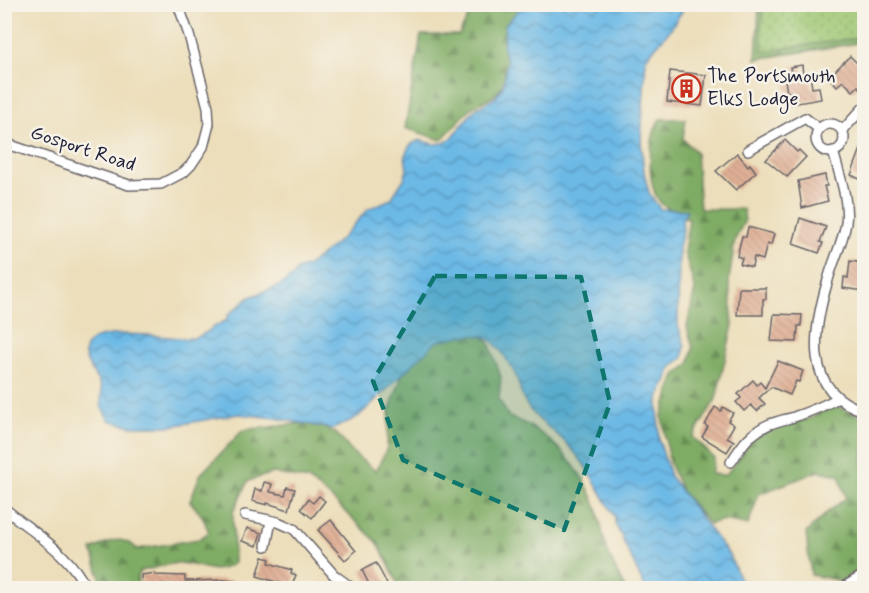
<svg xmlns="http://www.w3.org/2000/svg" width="869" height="593" font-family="Mynerve,sans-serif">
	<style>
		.forest { fill: url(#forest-firs); stroke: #506750; stroke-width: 1.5 }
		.park { fill: url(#park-dots); stroke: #607457; stroke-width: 1.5 }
		.water { fill: url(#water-waves); stroke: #476e90; stroke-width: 1.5 }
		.building { fill: url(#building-back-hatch) }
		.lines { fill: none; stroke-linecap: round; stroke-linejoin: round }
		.street-casing { stroke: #696467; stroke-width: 12 }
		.street { stroke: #fff; stroke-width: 9 }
		.marked { fill: #0f766e; fill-opacity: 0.2; stroke: #0f766e; stroke-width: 4.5; stroke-dasharray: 12 8; stroke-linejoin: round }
		.labels { text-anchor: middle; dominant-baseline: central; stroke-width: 5; stroke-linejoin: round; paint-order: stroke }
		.poi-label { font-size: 20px; fill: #22223b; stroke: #f7f3e8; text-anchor: start }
		.street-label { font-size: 20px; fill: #22223b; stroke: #f7f3e8 }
	</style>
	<defs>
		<pattern id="forest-firs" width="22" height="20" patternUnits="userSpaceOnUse" patternTransform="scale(1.5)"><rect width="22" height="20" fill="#7fac65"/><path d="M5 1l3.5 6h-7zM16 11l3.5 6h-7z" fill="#688c54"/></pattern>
		<pattern id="park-dots" width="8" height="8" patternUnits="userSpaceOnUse" patternTransform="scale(1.5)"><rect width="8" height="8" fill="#9fc773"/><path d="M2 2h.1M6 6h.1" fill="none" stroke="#81a160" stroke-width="1.8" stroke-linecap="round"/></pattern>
		<pattern id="water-waves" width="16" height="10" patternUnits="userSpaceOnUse" patternTransform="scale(1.5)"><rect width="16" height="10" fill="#6cb9e6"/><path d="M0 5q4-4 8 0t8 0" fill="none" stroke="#5896bc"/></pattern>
		<pattern id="building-back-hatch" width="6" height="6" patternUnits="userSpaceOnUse" patternTransform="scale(1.5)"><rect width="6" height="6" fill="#dfaf94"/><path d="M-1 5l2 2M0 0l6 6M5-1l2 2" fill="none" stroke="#bf9680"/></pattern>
	</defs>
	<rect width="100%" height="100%" fill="#f7f3e8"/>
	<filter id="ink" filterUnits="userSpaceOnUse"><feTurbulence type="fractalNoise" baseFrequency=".0167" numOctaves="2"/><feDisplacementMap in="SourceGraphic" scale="12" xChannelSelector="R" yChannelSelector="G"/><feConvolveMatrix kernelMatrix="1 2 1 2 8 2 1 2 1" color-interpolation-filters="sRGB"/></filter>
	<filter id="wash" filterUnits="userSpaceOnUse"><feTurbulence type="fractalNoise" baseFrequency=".008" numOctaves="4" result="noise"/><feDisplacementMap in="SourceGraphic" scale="24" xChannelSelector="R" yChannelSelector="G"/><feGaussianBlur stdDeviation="1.35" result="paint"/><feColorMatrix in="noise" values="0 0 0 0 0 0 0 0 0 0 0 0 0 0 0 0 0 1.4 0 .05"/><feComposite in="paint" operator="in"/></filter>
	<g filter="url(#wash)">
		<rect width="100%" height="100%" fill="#ecdeba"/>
		<g class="forest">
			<path d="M474,5H543L505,82L495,95L471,108L441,140L405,128L421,35H459Z"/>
			<path d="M759,5H864V42L756,59Z"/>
			<path d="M660,119H686L683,139L696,152L700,209H743L745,220L735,240L729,281L733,325L716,399L693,437L714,458L711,474L725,475L738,460L752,439L778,425L811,418L832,405L864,417V527L855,544L860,569L842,581L811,575L806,533L829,511L846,498L839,475L819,471L759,494L748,525L724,520L709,524L682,492L669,462L662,416L675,375L689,364L693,348L687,327L695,289L684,251L689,219C681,214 666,209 660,202C646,184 648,138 660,119Z"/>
			<path d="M475,330L489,342L501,377L499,399L509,417C549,430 582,468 596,506C601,519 602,534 606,547C611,561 618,575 625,588H400L378,543L329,496L308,480L273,473L248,481L233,512L234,563C213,578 200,563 178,563C166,564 152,569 140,571L136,588H103L92,550C113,540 118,534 138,549L199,539L209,532L202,516L190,501L200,475L243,430L312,422L337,434L353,453L376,471L387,448L389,412L402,375L427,342Z"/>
		</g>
		<path class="park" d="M764,4L864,5V37L763,51L761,29Z"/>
		<path class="water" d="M529,5H686L670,30L646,58L641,141L644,172L649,193L660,209L687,210L682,220L683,230L679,247L678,325L685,346L683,358L673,365L658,400L659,440L670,476L729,555L744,588H645L615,523V517C600,492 588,465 567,444C554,429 534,420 525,402C520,393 519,381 514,372C509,363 498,345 489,339C477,331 448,338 436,342L358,417L333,429L275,418L238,414L171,426H131L109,420C107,416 104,412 102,408C100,400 103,392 100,385C96,376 87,366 85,356C79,319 175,341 194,338C206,336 214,324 226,321L229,314L250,297L279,286L293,276L297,270L308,266L342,238L368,209L391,199L404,179L407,170L405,155L410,145L419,140L435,144L444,143L452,138L473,111L496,97L503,86L507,61L503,50L505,25L522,6Z"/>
		<g id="blocks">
			<g class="building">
				<path d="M850,56L858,64L860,62L864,66V92L858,86L853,91L843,81L837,86L829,77Z"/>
				<path d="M802,65L803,75L810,74L812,88L819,87L821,99L792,104L790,92L787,93L784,73L791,72L790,67Z"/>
				<path d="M670,71L706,75L702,106L667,102Z"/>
				<path d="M785,140L797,152L799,150L806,157L787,177L766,160Z"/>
				<path d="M864,141V181L851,175Z"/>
				<path d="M737,153L748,166L750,164L756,172L736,190L716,171Z"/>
				<path d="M825,175L827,186H824L828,201L802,208L798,181Z"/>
				<path d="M800,218L826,227L820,242L823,243L819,253L793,244Z"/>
				<path d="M748,227L774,234L771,245L767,244L763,260L754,257L752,267L740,264L742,258L737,256L742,236L746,237Z"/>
				<path d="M850,261L864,263V291L843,288L844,277L848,278Z"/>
				<path d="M739,288H766V299H763V315H737Z"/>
				<path d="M774,314L802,315L801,326H798L797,342L771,341Z"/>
				<path d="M778,361L803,371L799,382L796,381L790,395L771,387L759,398L765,404L757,411L751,405L744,411L736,402L741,398L738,394L753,380L757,385L760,382L765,388Z"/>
				<path d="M715,407L721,411L723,407L733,413L728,421L734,425L727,437L734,441L727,452L702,437L708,427L705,425Z"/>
				<path d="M264,482L272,484L270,492L285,495L287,487L295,489L289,510L267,503V505L252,501L255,489L262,491Z"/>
				<path d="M319,496L325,501L312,518L301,509L308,499L313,503Z"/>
				<path d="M331,520L356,551L345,560L318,530Z"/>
				<path d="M247,528L261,533L257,546L242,541Z"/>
				<path d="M263,557L270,559L269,563L292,570L291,573L296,575L291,588H277L279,583L257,576Z"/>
				<path d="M376,563L384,578L389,588H371L362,570Z"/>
				<path d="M155,573V575L185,576V581L225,580L248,583V588H170V584L156,585V588H142L141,575Z"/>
			</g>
		</g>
	</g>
	<g filter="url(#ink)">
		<use href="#blocks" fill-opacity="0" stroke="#696467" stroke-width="1.5"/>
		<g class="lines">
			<defs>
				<g id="street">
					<circle cx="830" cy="138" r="14"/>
					<path d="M842,131L864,107"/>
					<path d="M4,143L129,185L161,184L184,172L191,165L203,147L209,124L208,107L189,35L178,4"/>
					<path d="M748,150L805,118L819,129"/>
					<path d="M833,151C839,174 849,199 846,223C843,242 833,261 828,280C813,330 802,392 864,411"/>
					<path d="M731,462C737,454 743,442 751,436C766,423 776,422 794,417C809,412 824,406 838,398"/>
					<path d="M4,508C33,533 70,553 86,588"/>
					<path d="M245,515L278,522L294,529L334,575L352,588"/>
					<path d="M266,546L271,521"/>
					<path d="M842,588L864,575"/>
				</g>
			</defs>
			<use href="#street" class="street-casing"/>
			<use href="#street" class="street"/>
		</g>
	</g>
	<path class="marked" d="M435,276L581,277L610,403L564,530L403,460L373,381Z"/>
	<defs>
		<symbol id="building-ring" viewBox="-11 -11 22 22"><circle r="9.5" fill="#f7f3e8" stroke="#c8321e" stroke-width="1.5"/><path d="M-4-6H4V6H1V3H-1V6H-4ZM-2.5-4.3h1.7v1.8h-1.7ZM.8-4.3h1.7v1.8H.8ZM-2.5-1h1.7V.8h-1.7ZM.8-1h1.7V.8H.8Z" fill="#c8321e"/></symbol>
	</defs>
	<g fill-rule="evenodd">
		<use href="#building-ring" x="670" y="72" width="33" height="33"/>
	</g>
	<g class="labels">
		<g class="poi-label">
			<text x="707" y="76">The Portsmouth<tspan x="707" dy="23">Elks Lodge</tspan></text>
		</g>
		<g class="street-label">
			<text transform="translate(83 149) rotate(18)">Gosport Road</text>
		</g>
	</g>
	<rect width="869" height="593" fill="none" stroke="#f7f3e8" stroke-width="24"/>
</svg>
